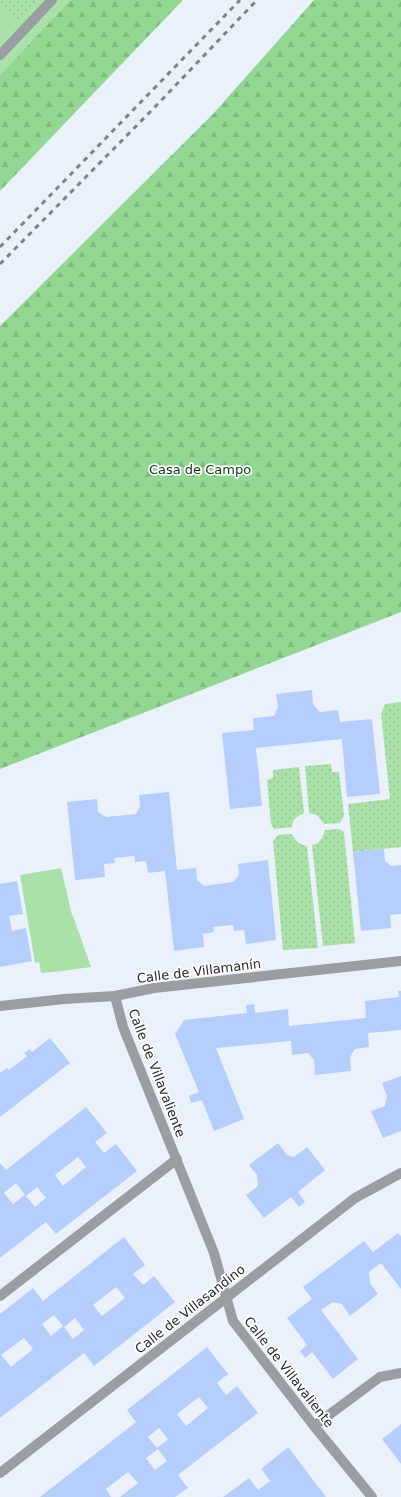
<svg xmlns="http://www.w3.org/2000/svg" width="401" height="1497" font-family="'DejaVu Sans',sans-serif">
	<style>
		.green { fill: #a9e1a9 }
		.forest { fill: url(#forest-firs) }
		.garden { fill: url(#garden-dots) }
		.building { fill: #b5cefd; fill-rule: evenodd }
		.lines { fill: none; stroke-linecap: round; stroke-linejoin: round }
		.minor { stroke: #9a9ea2; stroke-width: 10 }
		.rail { stroke: #7f838a; stroke-width: 3; stroke-dasharray: 5 5; stroke-linecap: butt }
		.labels { text-anchor: middle; dominant-baseline: central; stroke-width: 3.5; stroke-linejoin: round; paint-order: stroke }
		.park-label { font-size: 13px; fill: #0a3c0f; stroke: #fefefe }
		.street-label { font-size: 13px; fill: #26282c; stroke: #fefefe }
	</style>
	<defs>
		<pattern id="forest-firs" width="22" height="20" patternUnits="userSpaceOnUse"><rect width="22" height="20" fill="#92d792"/><path d="M5 1l3.5 6h-7zM16 11l3.5 6h-7z" fill="#7eb97e"/></pattern>
		<pattern id="garden-dots" width="8" height="8" patternUnits="userSpaceOnUse"><rect width="8" height="8" fill="#a9e1a9"/><path d="M2 2h.1M6 6h.1" fill="none" stroke="#91c192" stroke-width="1.8" stroke-linecap="round"/></pattern>
	</defs>
	<rect width="100%" height="100%" fill="#ebf1fb"/>
	<g class="green">
		<path d="M0,0H72L0,75Z"/>
		<path d="M61,868L72,915L73,916L91,967L62,971L41,973L39,962L35,963L20,875Z"/>
	</g>
	<g class="forest">
		<path d="M71,0H183L0,191V75Z"/>
		<path d="M314,0H401V612L0,769V326L213,114Z"/>
	</g>
	<g class="garden">
		<path d="M0,0H40L19,22L0,8Z"/>
		<path d="M401,702V847L353,852L348,804L390,799L381,714L385,704Z"/>
		<path d="M331,764L332,772H339L344,816L340,823L324,824L317,815L309,813L305,766Z"/>
		<path d="M299,767L304,813C297,816 292,820 292,827L274,829L271,824L267,780L273,778V770Z"/>
		<path d="M339,829L344,832L355,943L323,946L312,845C320,844 323,837 325,830Z"/>
		<path d="M292,834C295,841 299,844 307,846L318,948L283,950L273,841L278,835Z"/>
	</g>
	<g class="building">
		<path d="M312,690L313,704L320,712L338,710L340,722L372,719L380,794L347,797L342,739L256,748L262,806L230,809L222,733L254,730L253,718L274,716L278,707L276,694Z"/>
		<path d="M169,792L177,870L196,868L197,880L204,886L233,882L239,875L238,864L268,860L276,940L246,944L244,930L234,931L233,925L213,927L214,932L203,934L204,947L174,951L165,871L148,873L146,861L135,862L134,856L114,858L115,863L104,864L105,877L75,880L67,802L97,799L98,812L106,817L136,814L140,806L139,795Z"/>
		<path d="M384,849L385,861L391,866L401,865V914L390,915L391,928L361,931L353,852Z"/>
		<path d="M17,881L23,914L9,916L12,931L26,928L32,961L0,967V884Z"/>
		<path d="M398,991H401V1030L368,1033L369,1047L355,1049L350,1057L351,1071L315,1075L314,1060L308,1053L292,1055L291,1041L216,1048L244,1119L214,1131L202,1100L191,1103L189,1096L199,1092L175,1034L184,1020L247,1013L246,1005L254,1004L255,1013L288,1009L289,1026L366,1018L365,1001L399,997Z"/>
		<path d="M50,1038L70,1063L0,1117V1073L7,1068L9,1070L27,1056L24,1053L30,1049L32,1052Z"/>
		<path d="M401,1076V1131L383,1138L371,1111L385,1106L387,1096L382,1083Z"/>
		<path d="M86,1107L107,1133L95,1142L104,1153L116,1144L137,1171L56,1234L46,1222L0,1258V1163L6,1170ZM78,1157L86,1167L63,1186L55,1175ZM16,1183L25,1195L13,1204L4,1193ZM37,1187L46,1198L35,1207L26,1196Z"/>
		<path d="M278,1143L287,1155L294,1157L307,1147L325,1170L298,1192L305,1202L299,1207L291,1197L264,1218L246,1195L258,1186L257,1175L249,1165Z"/>
		<path d="M398,1233L401,1236V1289L381,1263L369,1272L370,1283L378,1294L350,1316L342,1304L333,1302L321,1310L358,1359L333,1379L312,1352L305,1358L300,1351L307,1345L287,1318L312,1299L303,1287L364,1241L373,1252Z"/>
		<path d="M124,1237L145,1265L133,1274L143,1285L154,1276L175,1302L94,1366L84,1353L0,1418V1314L33,1288L43,1301ZM116,1287L125,1298L102,1316L93,1305ZM54,1315L63,1326L51,1336L42,1324ZM75,1318L84,1330L73,1339L64,1327ZM24,1338L33,1349L11,1367L1,1355Z"/>
		<path d="M207,1347L228,1374L217,1383L226,1395L237,1386L258,1413L178,1475L188,1488L175,1497H120L138,1483L128,1472L106,1489L111,1497H40L136,1422L127,1410ZM199,1397L208,1408L186,1426L177,1414ZM159,1428L168,1439L157,1448L148,1437ZM158,1449L167,1461L155,1470L146,1458Z"/>
		<path d="M401,1424V1464L382,1439Z"/>
		<path d="M288,1447L326,1497H223L249,1478L258,1490L270,1481L261,1469Z"/>
	</g>
	<g class="lines">
		<g class="minor">
			<path d="M0,55L52,0"/>
			<path d="M115,996L123,1027L214,1253L233,1321L314,1426L372,1497"/>
			<path d="M0,1006L64,999L115,996L154,988L401,961"/>
			<path d="M0,1296L177,1159"/>
			<path d="M314,1426L380,1377L401,1373"/>
			<path d="M0,1473L355,1198L401,1173"/>
		</g>
		<g class="rail">
			<path d="M0,247L240,0"/>
			<path d="M0,264L153,109L257,0"/>
		</g>
	</g>
	<g class="labels">
		<g class="park-label">
			<text x="200" y="469">Casa de Campo</text>
		</g>
		<g class="street-label">
			<text transform="translate(199 971) rotate(-7)">Calle de Villamanín</text>
			<text transform="translate(157 1073) rotate(69)">Calle de Villavaliente</text>
			<text transform="translate(190 1309) rotate(-38)">Calle de Villasandino</text>
			<text transform="translate(289 1372) rotate(52)">Calle de Villavaliente</text>
		</g>
	</g>
</svg>
